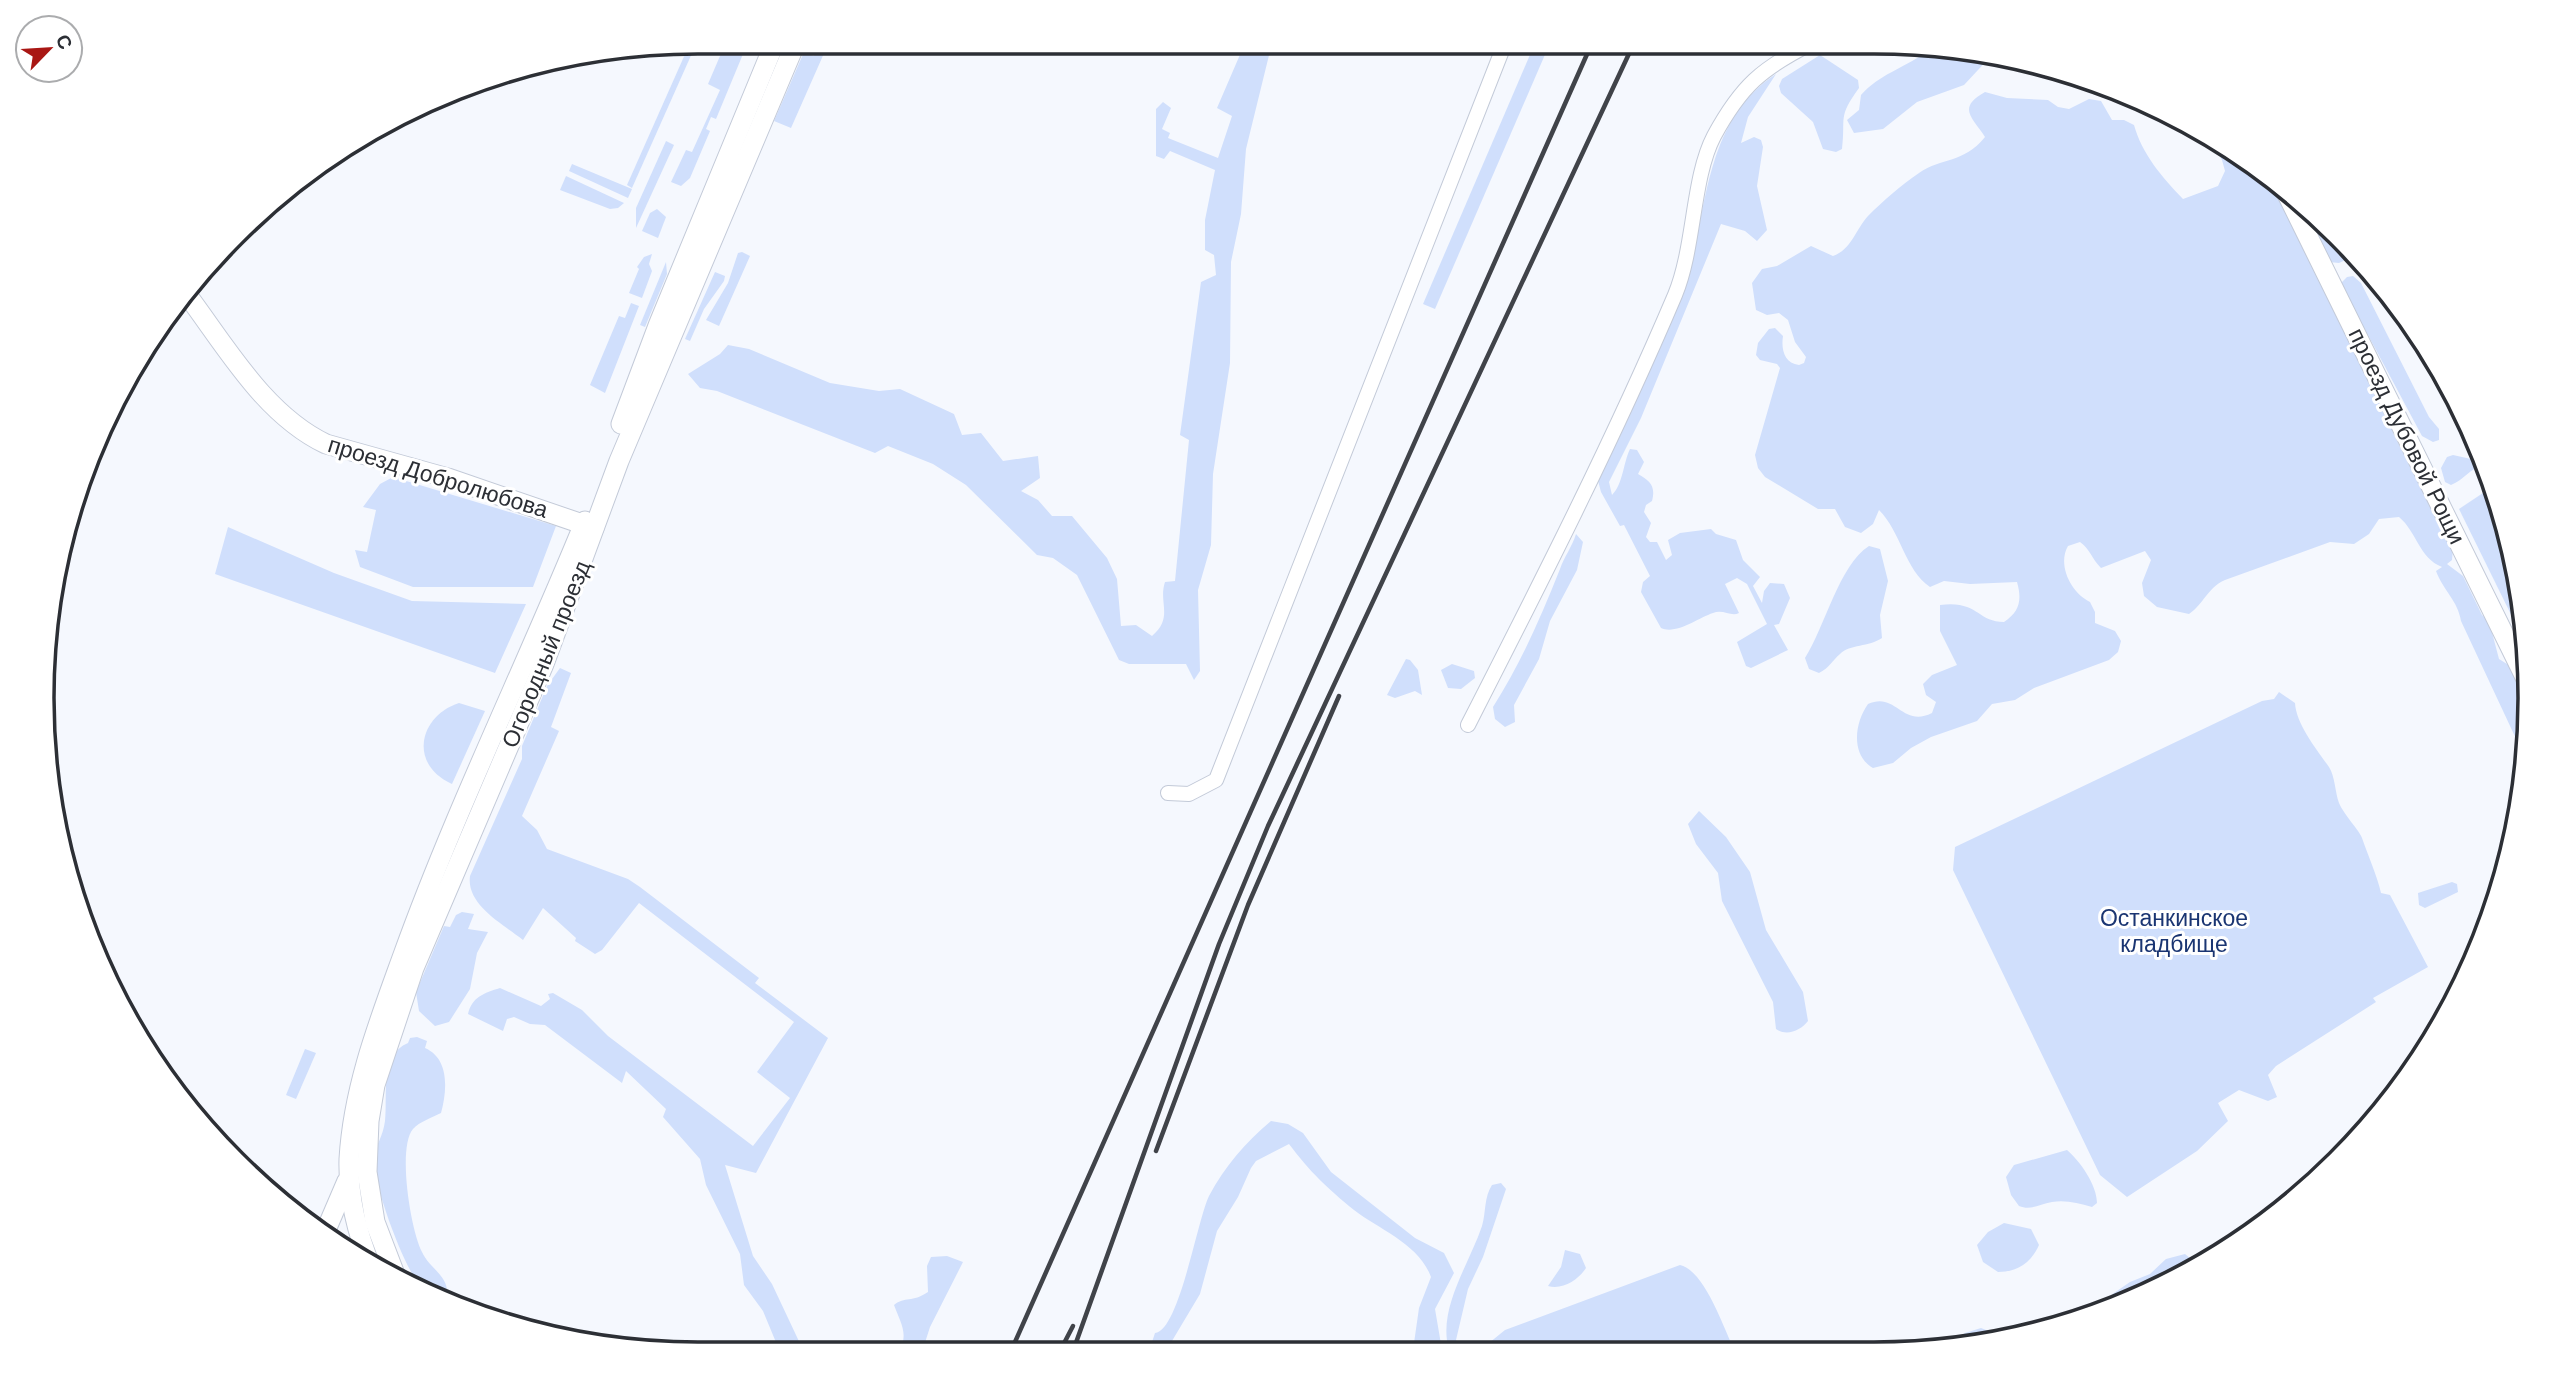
<svg xmlns="http://www.w3.org/2000/svg" width="2572" height="1396" font-family="Arial,sans-serif">
	<style>
		.green { fill: #d0dffc }
		.lines { fill: none; stroke-linecap: round; stroke-linejoin: round }
		.street-casing { stroke: #c3cad8; stroke-width: 16 }
		.secondary-casing { stroke: #c3cad8; stroke-width: 21 }
		.street { stroke: #fff; stroke-width: 14 }
		.secondary { stroke: #fff; stroke-width: 19 }
		.rail { stroke: #404349; stroke-width: 4.5 }
		.labels { text-anchor: middle; dominant-baseline: central; stroke-width: 6; stroke-linejoin: round; paint-order: stroke }
		.street-label { font-size: 23px; fill: #2c2f35; stroke: #fff }
		.park-label { font-size: 23px; fill: #1a3572; stroke: #fff }
		.rim { fill: none; stroke: #2c2f35; stroke-width: 3.5 }
	</style>
	<rect width="100%" height="100%" fill="#f5f8fe"/>
	<g class="green">
		<path d="M697,42L632,188L627,185L690,43Z"/>
		<path d="M726,42H748L716,119L711,117L706,129L710,131L690,178L681,186L671,182L686,150L692,152L720,90L708,84Z"/>
		<path d="M818,42H829L791,128L774,121L804,52L814,56Z"/>
		<path d="M1245,43H1272L1246,149L1241,214L1231,262L1230,363L1213,474L1211,545L1198,590L1200,671L1194,680L1186,664H1129L1119,660L1077,575L1053,558L1037,555L966,485L933,464L888,446L875,453L717,391L700,388L688,374L720,354L728,345L749,349L830,383L879,391L900,389L954,414L962,435L981,433L1003,461L1038,456L1040,478L1021,491L1038,500L1052,516H1072L1107,558L1117,579L1121,626L1136,625L1152,636C1174,617 1158,603 1165,582L1175,581L1189,440L1180,435L1201,282L1216,275L1214,255L1205,250V220L1215,170L1170,151L1164,159L1156,156V109L1163,102L1171,108L1162,129L1170,133L1168,138L1218,158L1232,116L1217,108Z"/>
		<path d="M1535,43H1550L1435,309L1423,304Z"/>
		<path d="M1915,43L1991,56L1964,85L1917,102L1883,129L1854,133L1847,120L1859,110L1861,95C1880,74 1902,69 1925,53Z"/>
		<path d="M1820,55L1858,80L1859,88C1837,118 1846,117 1842,149L1836,152L1823,149L1813,122L1781,93L1779,86L1782,79Z"/>
		<path d="M1776,74L1748,117L1741,143L1754,137L1761,140L1763,147L1757,186L1767,230L1757,241L1745,231L1721,224L1641,418L1609,482L1612,495C1623,484 1623,464 1630,449L1637,450L1644,462L1638,474C1650,481 1656,486 1652,501L1646,505L1644,512L1651,523L1646,537L1650,542H1657L1666,560L1672,555L1668,540L1680,533L1711,529L1716,534L1736,540L1743,560L1760,577L1753,586L1762,603L1764,591L1770,583L1784,584L1790,598L1779,624L1774,625L1788,650L1751,668L1746,666L1737,642L1767,624L1747,584L1737,578L1725,584L1739,613C1731,617 1723,609 1713,613C1698,618 1676,635 1661,628L1641,592L1643,582L1650,576L1624,525L1620,526L1601,492L1597,477C1625,418 1658,359 1681,298C1709,221 1699,124 1776,74Z"/>
		<path d="M1985,92L2007,98L2048,100L2058,107L2069,109L2089,99L2101,101L2112,120H2124L2134,125C2142,154 2162,177 2183,199L2218,186L2225,171L2222,160L2205,132L2269,178L2292,226L2332,292L2337,317L2365,360L2392,421L2393,433L2453,549L2452,560L2447,564L2463,576L2482,615L2489,621L2499,659L2515,669L2519,687L2527,700L2525,758L2461,621C2458,601 2443,590 2436,571L2442,567C2419,558 2417,532 2399,517L2379,519L2369,534L2354,544L2330,542L2225,580C2207,588 2204,604 2189,614L2157,607L2144,596L2142,583L2151,560L2145,551L2101,568C2092,559 2090,549 2080,542L2068,546C2057,565 2071,593 2090,602L2095,612V623L2115,631L2121,641L2118,652L2109,660L2034,688L2015,700L1992,704L1977,721L1931,737L1911,748L1893,763L1873,768C1851,755 1854,724 1868,704C1896,691 1902,728 1932,713L1936,702L1926,695L1923,684L1932,675L1957,665L1940,631V605C1978,600 1977,622 2004,622C2020,611 2022,600 2017,582L1970,584L1944,581L1930,587C1905,570 1901,532 1879,510L1873,524L1861,533L1845,527L1835,509H1818L1765,477L1758,468L1755,455L1780,368L1777,364L1760,360L1756,355L1758,343L1769,329L1775,328L1783,336C1781,349 1784,363 1799,365L1804,363L1806,357L1795,342L1788,320L1779,313L1767,315L1756,310L1752,283L1762,269L1777,266L1811,246L1833,256C1851,250 1856,229 1868,216C1883,201 1901,185 1919,173C1942,157 1963,164 1985,137C1973,118 1956,108 1985,92Z"/>
		<path d="M666,141L674,145L636,228V208Z"/>
		<path d="M572,164L632,189L628,198L569,171Z"/>
		<path d="M566,176L624,203L618,208L610,209L560,190Z"/>
		<path d="M2294,195L2306,205L2354,256L2339,263L2329,262Z"/>
		<path d="M657,209L666,217L658,238L642,231L650,213Z"/>
		<path d="M742,252L750,256L719,326L706,320L728,283L738,253Z"/>
		<path d="M652,254L649,264L652,271L642,298L629,293L639,269L637,267L644,257Z"/>
		<path d="M666,262L667,274L645,327L640,325Z"/>
		<path d="M715,272L725,276L724,281L704,309L690,341L685,339Z"/>
		<path d="M2353,276L2361,283L2429,417L2439,429V440L2433,442L2422,436L2360,320L2337,287L2347,277Z"/>
		<path d="M631,303L639,306L605,393L590,385L619,316L625,318Z"/>
		<path d="M2453,455L2471,459L2480,455L2484,465C2470,468 2464,480 2451,485L2445,482L2441,468L2447,457Z"/>
		<path d="M393,477L556,526L533,587H413L360,567L355,550L367,552L376,510L363,507L380,484Z"/>
		<path d="M2492,487L2508,528L2528,649L2459,509Z"/>
		<path d="M228,527L334,573L412,601L526,604L495,673L215,574Z"/>
		<path d="M1576,534L1583,542L1577,570L1550,621L1539,659L1514,705L1515,722L1505,727L1495,719L1493,707C1521,663 1541,617 1560,569C1564,557 1572,547 1576,534Z"/>
		<path d="M1869,546L1880,549L1888,581L1880,615L1882,638C1869,647 1850,644 1840,654C1832,661 1829,668 1819,673L1809,669L1805,658C1825,627 1839,565 1869,546Z"/>
		<path d="M1406,659L1410,660L1418,670L1422,695L1415,691L1395,698L1387,695Z"/>
		<path d="M1452,664L1474,671L1475,678L1461,689L1448,688L1441,670Z"/>
		<path d="M560,668L571,673L551,727L559,731L522,816L537,830L547,849L628,879L640,887L759,978L755,983L828,1038L756,1173L725,1165L753,1256L772,1284L804,1352H780L763,1311L744,1285L740,1254L706,1185L700,1159L663,1117L666,1109L626,1071L622,1083L545,1025L530,1024L514,1017L507,1019L503,1031L468,1014C472,997 484,993 500,988L541,1006L550,999L548,994L553,993L582,1010L608,1036L753,1146L790,1098L757,1072L794,1022L639,903L602,950L595,954L575,941L576,938L543,908L523,940C503,924 466,905 470,876L522,759V746L547,686Z"/>
		<path d="M2279,692L2295,703C2296,724 2317,750 2329,767C2335,776 2335,792 2339,803C2344,815 2360,831 2362,838C2367,853 2378,878 2381,893L2390,895L2428,967L2373,998L2376,1002L2276,1066L2268,1075L2277,1097L2268,1101L2239,1090L2218,1103L2228,1121L2197,1151L2127,1197L2100,1175L1953,870L1955,847L2262,701L2274,699Z"/>
		<path d="M459,703L485,711L452,784C408,764 419,716 459,703Z"/>
		<path d="M1699,811L1726,837L1750,872L1766,930L1803,992L1808,1021C1801,1030 1787,1037 1776,1029L1773,1002L1722,901L1718,873L1696,844L1688,824Z"/>
		<path d="M2452,882L2457,884L2458,892L2425,908L2419,905L2418,893Z"/>
		<path d="M462,912L474,914L468,929L488,932L477,953L470,989L449,1022L435,1026L419,1011L416,992L444,926L450,927L456,915Z"/>
		<path d="M417,1037L427,1041L425,1048C450,1059 447,1091 441,1113C433,1117 419,1122 413,1129C397,1148 411,1231 422,1252C430,1270 450,1275 447,1298C439,1295 428,1292 422,1287C406,1275 370,1176 374,1156C377,1143 383,1136 385,1121C388,1096 379,1055 408,1043L410,1038Z"/>
		<path d="M305,1049L316,1053L296,1099L286,1095Z"/>
		<path d="M1271,1121L1288,1124L1303,1133L1331,1172L1415,1238L1444,1253L1454,1273L1435,1309L1442,1350H1413L1419,1308L1431,1277C1419,1244 1380,1230 1354,1210C1327,1188 1310,1172 1289,1144L1256,1161L1251,1168L1238,1197L1217,1231L1200,1294L1166,1351H1149L1155,1333C1179,1331 1197,1221 1209,1196C1225,1166 1245,1143 1271,1121Z"/>
		<path d="M2067,1150C2080,1161 2097,1185 2097,1203L2092,1207C2078,1203 2066,1200 2052,1202C2039,1204 2031,1211 2019,1206L2011,1195L2006,1177L2014,1165Z"/>
		<path d="M1501,1183L1506,1189L1483,1257L1468,1289L1456,1340L1460,1350H1449C1437,1309 1469,1265 1482,1226C1486,1212 1484,1197 1492,1185Z"/>
		<path d="M2004,1223L2031,1229L2039,1245C2031,1263 2017,1272 1998,1272L1983,1262L1977,1245L1988,1232Z"/>
		<path d="M1565,1250L1580,1254L1586,1268C1578,1280 1563,1290 1548,1286L1561,1267Z"/>
		<path d="M2185,1254L2197,1264L2085,1319L2072,1322L2130,1282L2150,1274L2166,1259Z"/>
		<path d="M947,1256L963,1262L930,1327L922,1352H898C910,1335 900,1322 894,1305C905,1296 912,1303 928,1292L927,1266L931,1257Z"/>
		<path d="M1680,1265C1705,1271 1723,1327 1734,1349L1487,1350L1489,1343L1505,1330Z"/>
		<path d="M1981,1328L1991,1332L1983,1343L1944,1348L1965,1333Z"/>
	</g>
	<g class="lines">
		<defs>
			<g id="street">
				<path d="M1468,725C1540,584 1613,441 1675,295C1695,247 1692,178 1714,136C1741,86 1762,68 1812,43"/>
				<path d="M1168,793L1189,794L1216,780L1505,43"/>
			</g>
			<g id="secondary">
				<path d="M2285,190L2528,683"/>
				<path d="M188,296C227,348 265,415 326,444L448,478L594,528"/>
				<path d="M621,424L659,323L775,42"/>
				<path d="M326,1230L347,1181"/>
				<path d="M371,1267C357,1233 348,1196 349,1159C353,1088 379,1021 403,955C456,808 526,666 585,521"/>
				<path d="M396,1277L375,1222L367,1172L369,1121L375,1085L414,968L544,664L619,461L796,42"/>
			</g>
		</defs>
		<use href="#street" class="street-casing"/>
		<use href="#secondary" class="secondary-casing"/>
		<use href="#street" class="street"/>
		<use href="#secondary" class="secondary"/>
		<g class="rail">
			<path d="M1156,1151L1248,905L1339,696"/>
			<path d="M1011,1351L1592,43"/>
			<path d="M1060,1351L1073,1326"/>
			<path d="M1073,1351L1219,944L1268,826L1634,43"/>
		</g>
	</g>
	<g class="labels">
		<g class="street-label">
			<text transform="translate(2407 436) rotate(64)">проезд Дубовой Рощи</text>
			<text transform="translate(438 477) rotate(17)">проезд Добролюбова</text>
			<text transform="translate(546 654) rotate(-68)">Огородный проезд</text>
		</g>
		<g class="park-label">
			<text x="2174" y="918">Останкинское<tspan x="2174" dy="26">кладбище</tspan></text>
		</g>
	</g>
	<path d="M0 0H2572V1396H0ZM698 54H1874A644 644 0 0 1 2518 698V698A644 644 0 0 1 1874 1342H698A644 644 0 0 1 54 698V698A644 644 0 0 1 698 54Z" fill="#fff" fill-rule="evenodd"/>
	<path class="rim" d="M698 54H1874A644 644 0 0 1 2518 698V698A644 644 0 0 1 1874 1342H698A644 644 0 0 1 54 698V698A644 644 0 0 1 698 54Z"/>
	<g transform="translate(49 49) rotate(65)"><circle r="33" fill="#ffffff" stroke="#abacae" stroke-width="2"/>
	<path d="M0-5L12 26L0 18L-12 26Z" fill="#a91714"/>
	<text y="-10" font-size="19" font-weight="bold" text-anchor="middle" fill="#2c2f35">С</text>
	</g>
</svg>
